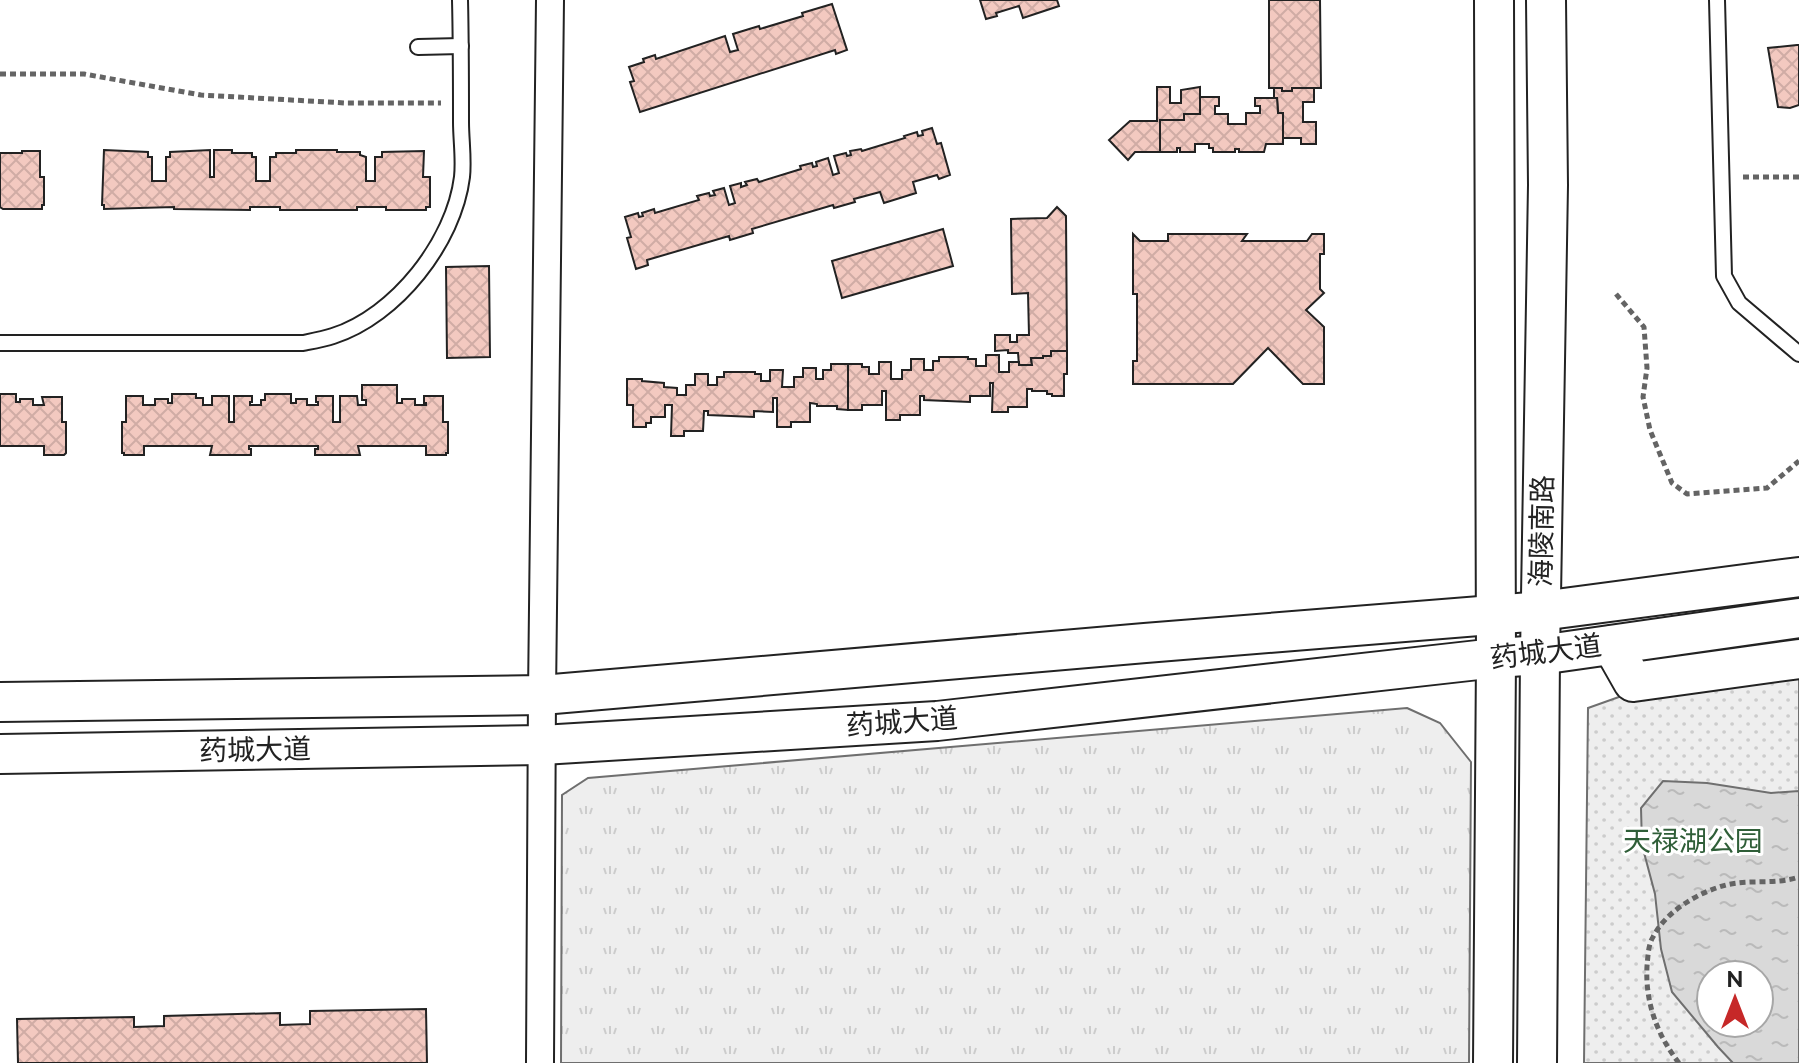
<svg xmlns="http://www.w3.org/2000/svg" width="1799" height="1063" font-family="Raleway,'Noto Sans SC',sans-serif">
	<style>
		.grass { fill: url(#grass-tufts); stroke: #6f6f6f; stroke-width: 2 }
		.park { fill: url(#park-dots); stroke: #6f6f6f; stroke-width: 2; fill-rule: evenodd }
		.water { fill: url(#water-ripples); stroke: #6f6f6f; stroke-width: 2; fill-rule: evenodd }
		.building { fill: url(#building-cross-hatch); stroke: #222; stroke-width: 2 }
		.lines { fill: none; stroke-linecap: round; stroke-linejoin: round }
		.lane-casing { stroke: #222; stroke-width: 18 }
		.street-casing { stroke: #222; stroke-width: 30 }
		.secondary-casing { stroke: #222; stroke-width: 42 }
		.path { stroke: #646464; stroke-width: 5; stroke-dasharray: 6 4; stroke-linecap: butt }
		.lane { stroke: #fff; stroke-width: 14 }
		.street { stroke: #fff; stroke-width: 26 }
		.secondary { stroke: #fff; stroke-width: 38 }
		.labels { text-anchor: middle; dominant-baseline: central; stroke-width: 6; stroke-linejoin: round; paint-order: stroke }
		.street-label { font-size: 28px; fill: #222; stroke: #fff }
		.park-label { font-size: 28px; fill: #2f5e38; stroke: #fff }
	</style>
	<defs>
		<pattern id="grass-tufts" width="24" height="20" patternUnits="userSpaceOnUse" patternTransform="scale(2)"><rect width="24" height="20" fill="#eee"/><path d="M3 7l-1-3M5 7V3M7 7l1-3M15 17l-1-3M17 17v-4M19 17l1-3" fill="none" stroke="#ccc"/></pattern>
		<pattern id="park-dots" width="8" height="8" patternUnits="userSpaceOnUse" patternTransform="scale(2)"><rect width="8" height="8" fill="#eee"/><path d="M2 2h.1M6 6h.1" fill="none" stroke="#ccc" stroke-width="1.8" stroke-linecap="round"/></pattern>
		<pattern id="water-ripples" width="26" height="14" patternUnits="userSpaceOnUse" patternTransform="scale(2)"><rect width="26" height="14" fill="#d9d9d9"/><path d="M2 4q2-2 4 0t4 0M15 11q2-2 4 0t4 0" fill="none" stroke="#bababa"/></pattern>
		<pattern id="building-cross-hatch" width="8" height="8" patternUnits="userSpaceOnUse" patternTransform="scale(2)"><rect width="8" height="8" fill="#f3c9c0"/><path d="M0 0l8 8M0 8l8-8" fill="none" stroke="#d0aca5"/></pattern>
	</defs>
	<rect width="100%" height="100%" fill="#fff"/>
	<path class="grass" d="M1407,708L1440,723L1471,762L1469,1063H561L562,795L588,778Z"/>
	<path class="park" d="M1799,664V1063H1584L1588,708L1661,682ZM1711,975H1759V1023H1711Z"/>
	<path class="water" d="M1663,781L1707,783L1771,793L1799,791V1063H1733L1718,1047L1672,992L1661,949L1655,894L1642,845L1641,808ZM1711,975H1759V1023H1711Z"/>
	<g class="building">
		<path d="M980,0H1057L1059,6L1023,18L1019,6L996,13L997,16L986,19Z"/>
		<path d="M1269,0H1320L1321,88H1292V91H1282V88H1269Z"/>
		<path d="M832,4L847,50L836,54L835,50L640,112L630,82L634,81L629,67L644,62L643,59L655,55L656,59L725,36L730,52L738,50L733,34L759,26L760,29L803,16L802,13Z"/>
		<path d="M1797,45H1799V105L1790,108L1778,107L1768,48Z"/>
		<path d="M1157,87H1170V103H1181V90L1200,87V114H1184V120H1160V152H1135L1128,160L1109,140L1130,121H1157Z"/>
		<path d="M1274,88H1282V91H1292V88H1314V102H1303V122H1316V144H1301V138H1283V113H1278L1277,98H1274Z"/>
		<path d="M1200,97H1219V106H1215V114H1228V124H1246V113H1260V106H1255V98H1277L1278,113H1283V144H1266L1264,152H1239V149H1235V152H1213V148H1209V144H1195V152H1180V148H1177V152H1160V120H1184V114H1200Z"/>
		<path d="M932,128L937,144L941,143L950,175L939,179L937,175L913,182L916,193L884,203L880,192L854,199L855,202L834,208L833,205L752,229L753,233L730,240L729,236L647,260L648,265L636,269L627,238L631,237L625,217L638,213L639,217L643,216L642,213L654,209L655,213L699,200L697,196L709,193L710,196L715,195L713,191L724,188L729,205L735,203L730,186L741,183V187L747,185L745,182L757,179L759,182L801,169L800,166L812,163L813,167L817,166L816,162L828,158L833,175L839,173L834,156L846,153L847,156L851,155L850,151L861,149L862,151L905,138L904,136L917,132L918,136L923,135L922,131Z"/>
		<path d="M104,150L148,152V157H152V181H166V157H170V152L210,150V177H214V150H232V153H252V157H256V181H270V157H276V153H296V150H337V152H360V155L366,157V181H375V157H382V152L424,151L423,177H430V207H426V210H386V207H357V210H280V207H250V210L174,209V207L104,209V205H102Z"/>
		<path d="M22,151H40V177H44V205H42V209H3L0,207V153H22Z"/>
		<path d="M1057,207L1066,216L1067,351H1051V356H1043V358H1031L1032,365H1019L1018,353H1008V350L995,351V335H1010V342H1017V335H1029L1028,293L1012,294L1011,219L1047,218Z"/>
		<path d="M943,229L953,266L842,298L832,261Z"/>
		<path d="M1133,234L1140,241H1168V234H1247L1242,241H1307L1312,234H1324V254H1320V289L1324,293L1306,310L1324,327V384H1303L1268,348L1233,384H1133V361H1137V294H1133Z"/>
		<path d="M489,266L490,357L447,358L446,267Z"/>
		<path d="M1051,351H1067V374H1064V396H1052V394H1047V391H1032V389H1027V407H1008V412H992L993,383H990V396H970V402L924,400V396H920V415H900V420H886V391H882V405H862V410H848V364H862V367H869V374H879V362H891V379H902V370H911V359H924V370H933V361H939V357H968V359H976V366H986V355H999V372H1009V362H1019V365H1032L1031,358H1043V356H1051Z"/>
		<path d="M831,364H848V410L837,409V406H817V404L810,403V422H791V427H777V398H773V412L754,411V417L708,415V411H704L703,431H684V436H671L672,405H665V417H651V423H646V427H633V405H627V379H642V381L664,383V387L677,388V395H686V385H695V374H708V385H717V377H724V372H755V374H761V381H770V370H783L782,387H794V377H803V368H816V379H823V370H831Z"/>
		<path d="M362,385H397V403H402V399H415V405H426V403H424V396H443V422H448V453H446V455H426V446H358L360,455H315V449H318V446H249V449H251V455H210L212,446H144V455H124V453H122V422H126V396H143V405H155V399H168V403H172V394H196V398H203V405H212V396H229V422H234V396H252V402H250V405H261V400H265V394H291V403H296V399H307V405H318V402H316V396H333V422H340V396H357L358,405H366V400H362Z"/>
		<path d="M0,394H16V402H20V399H33V405H44L42,397H62V422H66V453L64,455H44V446H0Z"/>
		<path d="M426,1009L427,1063H18L17,1019L134,1017V1027L164,1026V1016L280,1013V1025L310,1024V1011Z"/>
	</g>
	<g class="lines">
		<defs>
			<g id="lane">
				<path d="M1717,0L1724,276L1739,303L1799,354"/>
				<path d="M418,47L461,46"/>
				<path d="M0,343H303C313,341 324,339 333,336C396,316 454,242 462,177C464,159 461,140 461,122C461,81 461,41 460,0"/>
			</g>
			<path id="street" d="M540,1063L542,695L550,0"/>
			<g id="secondary">
				<path d="M1612,645L1633,682L1799,659"/>
				<path d="M0,702L542,695L1145,643L1541,611L1799,577"/>
				<path d="M0,754L542,745L937,721L1496,658L1540,655L1799,618"/>
				<path d="M1493,1063L1496,658L1494,0"/>
				<path d="M1537,1063L1540,655L1548,185L1546,0"/>
			</g>
		</defs>
		<use href="#lane" class="lane-casing"/>
		<use href="#street" class="street-casing"/>
		<use href="#secondary" class="secondary-casing"/>
		<g class="path">
			<path d="M0,74H84L201,95L346,103H441"/>
			<path d="M1743,177H1799"/>
			<path d="M1616,294L1644,327L1647,368L1643,397L1650,430L1672,483L1687,494L1767,488L1799,461"/>
			<path d="M1679,1063C1657,1035 1645,1002 1647,966C1648,957 1648,945 1653,937C1666,911 1699,892 1726,885C1751,879 1775,885 1799,877"/>
		</g>
		<use href="#lane" class="lane"/>
		<use href="#street" class="street"/>
		<use href="#secondary" class="secondary"/>
	</g>
	<g class="labels">
		<g class="street-label">
			<text transform="translate(1542 531) rotate(-89)">海陵南路</text>
			<text transform="translate(1546 652) rotate(-7)">药城大道</text>
			<text transform="translate(902 722) rotate(-4)">药城大道</text>
			<text transform="translate(255 750) rotate(-1)">药城大道</text>
		</g>
		<g class="park-label">
			<text x="1693" y="841">天禄湖公园</text>
		</g>
	</g>
	<g transform="translate(1735 999)"><circle r="38" fill="#ffffff" stroke="#a7a7a7" stroke-width="2"/>
	<path d="M0-6L14 30L0 20L-14 30Z" fill="#c62828"/>
	<text y="-12" font-size="22" font-weight="bold" text-anchor="middle" fill="#222222">N</text>
	</g>
</svg>
